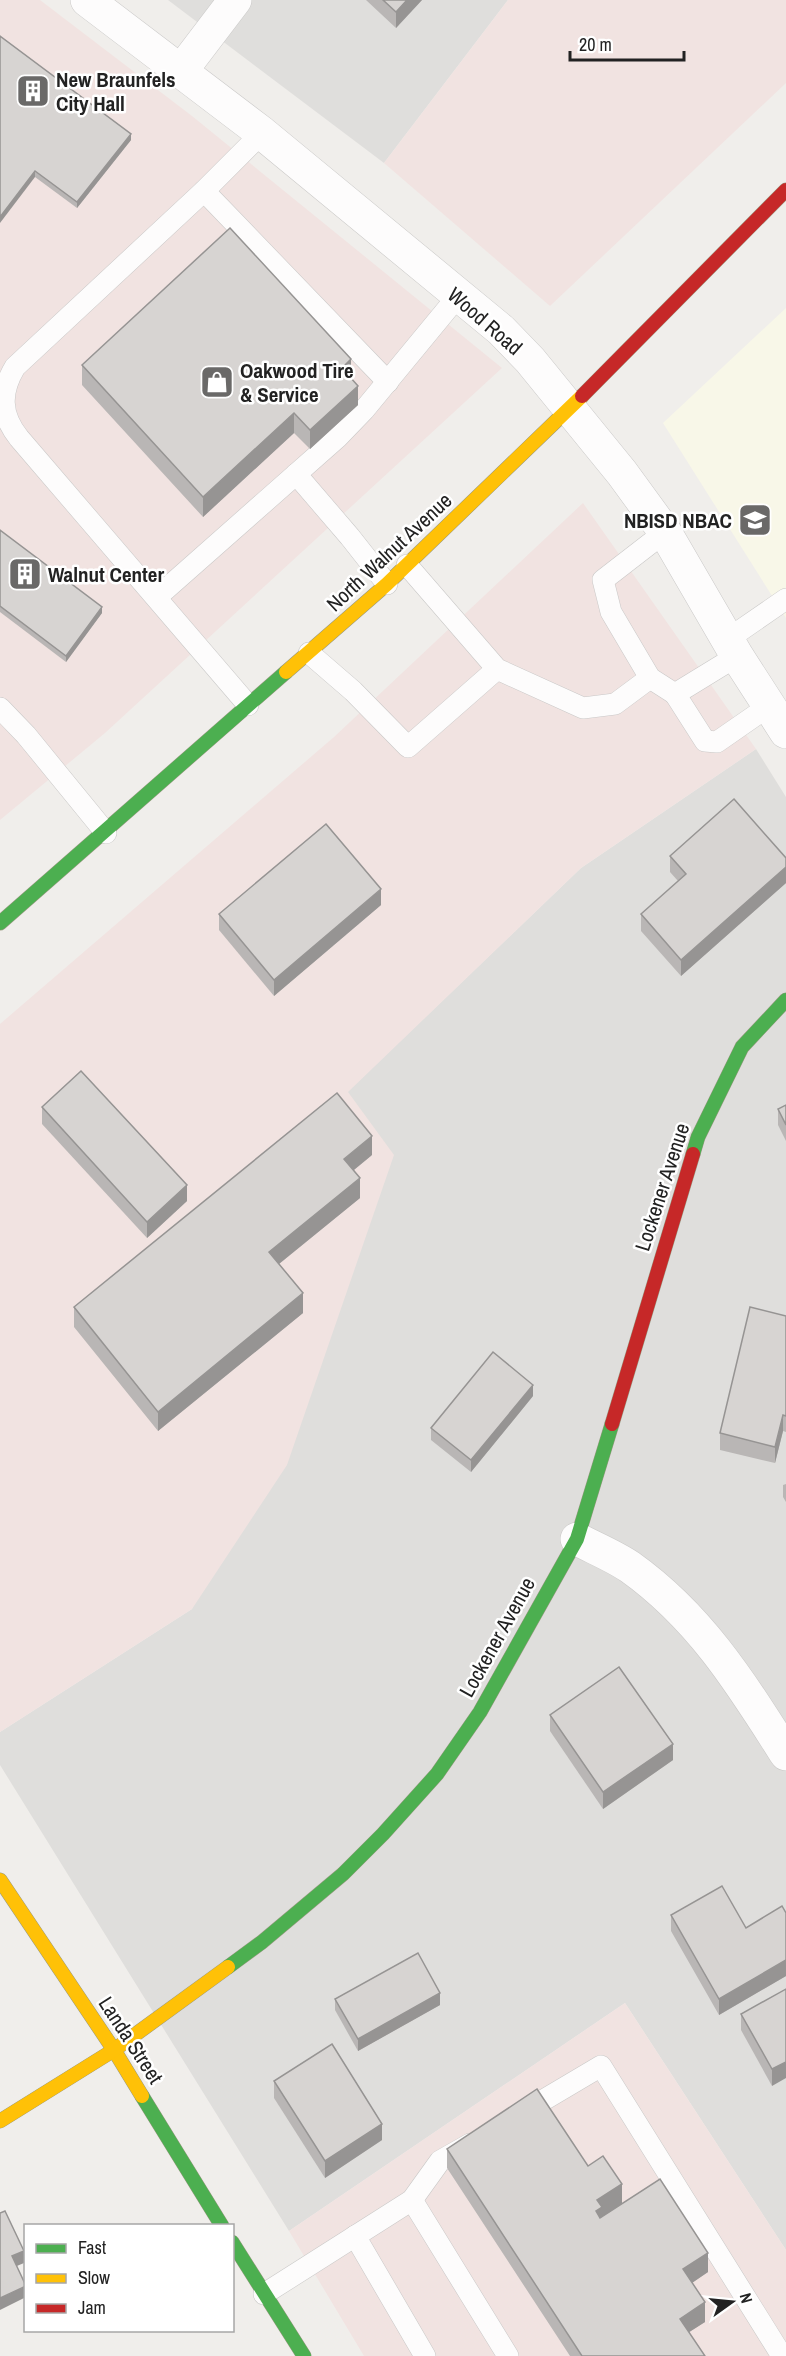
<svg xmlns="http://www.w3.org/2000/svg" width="786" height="2356" font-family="'Archivo Narrow',sans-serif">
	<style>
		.residential { fill: #dfdedc }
		.commercial { fill: #f1e3e1 }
		.education { fill: #f8f7e8 }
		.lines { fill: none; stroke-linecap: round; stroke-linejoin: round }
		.lane-casing { stroke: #c9c8c7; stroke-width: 22 }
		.street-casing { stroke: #c9c8c7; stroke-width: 34 }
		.fast-casing { stroke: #999a82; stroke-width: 15 }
		.slow-casing { stroke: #999a82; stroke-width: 15 }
		.jam-casing { stroke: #999a82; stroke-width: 15 }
		.lane { stroke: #fdfcfc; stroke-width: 21 }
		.street { stroke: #fdfcfc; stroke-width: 33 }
		.fast { stroke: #4caf50; stroke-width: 14 }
		.slow { stroke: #ffc107; stroke-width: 14 }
		.jam { stroke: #c62828; stroke-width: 14 }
		.wall { fill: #b9b6b5 }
		.shaded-wall { fill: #969493 }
		.building { fill: #d7d4d2; stroke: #969493; stroke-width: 1.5 }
		.labels { text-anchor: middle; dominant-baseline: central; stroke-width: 5; stroke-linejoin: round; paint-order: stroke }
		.poi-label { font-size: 21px; font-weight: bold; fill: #222; stroke: #fff; text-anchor: start }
		.street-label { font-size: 21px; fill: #222; stroke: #fff }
	</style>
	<rect width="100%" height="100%" fill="#f0eeeb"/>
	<g class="residential">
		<path d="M168,0H508L384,163Z"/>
		<path d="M756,749L786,797V2250L625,2003L289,2231L0,1765V1732L192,1609L347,1092L581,868Z"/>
	</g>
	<g class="commercial">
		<path d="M0,0H40L192,116L502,368L105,733L0,820Z"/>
		<path d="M508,0H786V83L550,306L384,163Z"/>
		<path d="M583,503L756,749L581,868L348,1092L394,1155L287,1465L192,1609L0,1732V1024L334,737Z"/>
		<path d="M625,2003L786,2250V2356H364L289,2231Z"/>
	</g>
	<path class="education" d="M786,308V618L663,423Z"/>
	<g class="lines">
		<defs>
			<g id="lane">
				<path d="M204,191L388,382"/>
				<path d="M296,474L350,537L387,584"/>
				<path d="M665,532L603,580L611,612L650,678L675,694L737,656"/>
				<path d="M407,565L497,669L583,708L615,704L650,678"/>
				<path d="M157,597L337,438L364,410L458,296"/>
				<path d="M728,639L786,599"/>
				<path d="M309,653L353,691L408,747L497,669"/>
				<path d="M675,694L705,741L717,742L769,706"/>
				<path d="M248,705L19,438C0,414 0,392 15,367L204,191L262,133"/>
				<path d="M0,708L26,735L106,833"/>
				<path d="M520,2114L601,2066L782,2356"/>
				<path d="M412,2200L508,2356"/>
				<path d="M355,2236L425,2356"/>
				<path d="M264,2294L412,2200L440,2161L470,2144"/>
			</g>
			<g id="street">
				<path d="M87,0L262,133L501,330L530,360L622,473L665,532L737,656L786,732"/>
				<path d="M181,71L235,0"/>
				<path d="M577,1539C594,1548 614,1556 630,1567C700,1617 741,1683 786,1754"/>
			</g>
			<g id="fast">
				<path d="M0,923L286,672"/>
				<path d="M693,1154L698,1137L742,1047L786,1000"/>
				<path d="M228,1967L262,1942L343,1874L383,1834L437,1774L480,1712L577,1539L612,1424"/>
				<path d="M142,2096L222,2226"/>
				<path d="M232,2242L304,2356"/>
			</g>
			<g id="slow">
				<path d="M286,672L387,584L582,396"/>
				<path d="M0,1880L114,2050L142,2096"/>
				<path d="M0,2121L114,2050L228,1967"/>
			</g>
			<g id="jam">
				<path d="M582,396L786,190"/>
				<path d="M612,1424L693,1154"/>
			</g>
		</defs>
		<use href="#lane" class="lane-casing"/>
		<use href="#street" class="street-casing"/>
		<use href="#fast" class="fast-casing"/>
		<use href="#slow" class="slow-casing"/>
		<use href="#jam" class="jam-casing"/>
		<use href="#lane" class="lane"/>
		<use href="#street" class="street"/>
		<use href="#fast" class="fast"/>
		<use href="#slow" class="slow"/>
		<use href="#jam" class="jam"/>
	</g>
	<g class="wall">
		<path d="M366,0H422L396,28Z"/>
		<path d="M0,36L131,140L77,208L35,177Z"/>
		<path d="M82,365L351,378L358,405L310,449L294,433L203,517L82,385Z"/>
		<path d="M0,530L102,613L66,662L0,612Z"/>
		<path d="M670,856L786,867V883L681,976L641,931V914L678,881L670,872Z"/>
		<path d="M381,905L274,996L219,930V914Z"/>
		<path d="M786,1105V1141L778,1125V1109Z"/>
		<path d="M42,1107L187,1201L147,1238L42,1124Z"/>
		<path d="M372,1155L354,1170L360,1198L279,1264L303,1313L158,1431L74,1327V1307Z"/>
		<path d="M786,1316V1432L783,1431L775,1463L720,1450V1433Z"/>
		<path d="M533,1396L471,1472L431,1440V1428Z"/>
		<path d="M786,1484V1502L783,1497V1485Z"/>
		<path d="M550,1715L673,1760L603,1809L550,1731Z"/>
		<path d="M786,1913V1976L719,2015L671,1931V1915L746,1928Z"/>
		<path d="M786,1989L772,2086L741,2030V2014Z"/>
		<path d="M335,1999L440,2005L358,2051L335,2010Z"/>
		<path d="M274,2081L382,2140L325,2178L274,2098Z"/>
		<path d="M447,2149L588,2166L622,2203L708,2272L692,2283L705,2322L689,2332L705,2356H570L447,2168Z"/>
	</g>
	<g class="shaded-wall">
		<path d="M407,0H422L396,28V12Z"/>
		<path d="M131,134V140L77,208V202Z"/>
		<path d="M35,171V177L0,223V217Z"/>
		<path d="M351,359V379L342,368Z"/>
		<path d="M358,386V405L310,449V430Z"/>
		<path d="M294,413V433L203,517V497Z"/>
		<path d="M102,607V613L66,662V656Z"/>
		<path d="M786,867V883L681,976V960Z"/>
		<path d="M381,889V905L274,996V980Z"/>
		<path d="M372,1136V1155L344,1178V1159Z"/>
		<path d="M360,1178V1198L269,1272V1252Z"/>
		<path d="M187,1185V1201L147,1238V1222Z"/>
		<path d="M303,1293V1313L158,1431V1412Z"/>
		<path d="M533,1385V1396L471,1472V1460Z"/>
		<path d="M783,1415V1431L775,1463V1447Z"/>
		<path d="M673,1744V1760L603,1809V1792Z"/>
		<path d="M786,1960V1976L719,2015V1999Z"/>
		<path d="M440,1993V2005L358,2051V2039Z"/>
		<path d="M786,2062V2078L772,2086V2069Z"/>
		<path d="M382,2124V2140L325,2178V2161Z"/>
		<path d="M622,2184V2203L602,2227L596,2211L597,2200Z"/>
		<path d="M24,2251V2263L12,2268V2256Z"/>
		<path d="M708,2253V2272L683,2289V2269Z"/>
		<path d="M26,2286V2297L0,2310V2298Z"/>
		<path d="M705,2302V2322L680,2338V2319Z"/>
	</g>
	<g class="building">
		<path d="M383,0H407L396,12Z"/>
		<path d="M0,36L131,134L77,202L35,171L0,217Z"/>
		<path d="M230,228L351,359L342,368L358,386L310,430L294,413L203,497L82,365Z"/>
		<path d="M0,530L102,607L66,656L0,606Z"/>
		<path d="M734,799L786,858V867L681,960L641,914L686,874L670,856Z"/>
		<path d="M326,824L381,889L274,980L219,914Z"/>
		<path d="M81,1071L187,1185L147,1222L42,1107Z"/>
		<path d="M337,1093L372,1136L344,1159L360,1178L269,1252L303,1293L158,1412L74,1307Z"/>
		<path d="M786,1105V1125L778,1109Z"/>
		<path d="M750,1307L786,1316V1416L783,1415L775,1447L720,1433Z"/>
		<path d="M493,1352L533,1385L471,1460L431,1428Z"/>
		<path d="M619,1667L673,1744L603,1792L550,1715Z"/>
		<path d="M722,1886L746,1928L782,1906L786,1913V1960L719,1999L671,1915Z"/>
		<path d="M418,1953L440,1993L358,2039L335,1999Z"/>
		<path d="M786,1989V2062L772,2069L741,2014Z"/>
		<path d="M332,2044L382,2124L325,2161L274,2081Z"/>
		<path d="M537,2089L588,2166L603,2156L622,2184L597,2200L602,2207L596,2211L600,2218L660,2179L708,2253L683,2269L705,2302L680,2319L705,2356H582L447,2149Z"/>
		<path d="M5,2211L24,2251L12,2256L26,2286L0,2298V2213Z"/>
	</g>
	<defs>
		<symbol id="building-square" viewBox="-11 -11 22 22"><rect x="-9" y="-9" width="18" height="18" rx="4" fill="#6a6968" stroke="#fff"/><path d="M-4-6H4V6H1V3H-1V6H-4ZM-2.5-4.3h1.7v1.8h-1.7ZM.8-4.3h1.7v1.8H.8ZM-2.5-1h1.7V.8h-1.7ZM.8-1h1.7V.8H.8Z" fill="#fff"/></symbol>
		<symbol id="shop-square" viewBox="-11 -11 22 22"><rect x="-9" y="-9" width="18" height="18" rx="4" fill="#6a6968" stroke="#fff"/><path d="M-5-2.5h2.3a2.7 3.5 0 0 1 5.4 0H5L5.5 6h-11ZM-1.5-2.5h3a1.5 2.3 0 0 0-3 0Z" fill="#fff"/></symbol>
		<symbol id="school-square" viewBox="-11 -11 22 22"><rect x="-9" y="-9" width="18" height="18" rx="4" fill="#6a6968" stroke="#fff"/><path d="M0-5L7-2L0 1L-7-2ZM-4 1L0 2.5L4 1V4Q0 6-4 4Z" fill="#fff"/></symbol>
	</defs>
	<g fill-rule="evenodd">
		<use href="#building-square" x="14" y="72" width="38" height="38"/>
		<use href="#shop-square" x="198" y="363" width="38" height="38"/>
		<use href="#school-square" x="736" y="501" width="38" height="38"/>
		<use href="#building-square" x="6" y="555" width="38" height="38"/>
	</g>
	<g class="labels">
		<g class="poi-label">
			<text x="56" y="79">New Braunfels<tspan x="56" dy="24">City Hall</tspan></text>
			<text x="240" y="370">Oakwood Tire<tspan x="240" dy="24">&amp; Service</tspan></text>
			<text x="732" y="520" text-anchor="end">NBISD NBAC</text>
			<text x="48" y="574">Walnut Center</text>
		</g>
		<g class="street-label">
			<text transform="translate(485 321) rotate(41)">Wood Road</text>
			<text transform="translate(389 552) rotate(-43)">North Walnut Avenue</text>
			<text transform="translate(662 1187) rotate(-72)">Lockener Avenue</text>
			<text transform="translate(497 1637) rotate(-61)">Lockener Avenue</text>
			<text transform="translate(131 2040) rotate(57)">Landa Street</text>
		</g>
	</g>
	<rect x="24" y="2224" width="210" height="108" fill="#ffffff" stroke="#a7a7a7" stroke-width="1.5"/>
	<rect x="36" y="2244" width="30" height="9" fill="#4caf50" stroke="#a7a7a7" stroke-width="1.5"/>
	<text x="78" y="2254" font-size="18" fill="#222222">Fast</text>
	<rect x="36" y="2274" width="30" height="9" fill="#ffc107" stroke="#a7a7a7" stroke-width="1.5"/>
	<text x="78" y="2284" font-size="18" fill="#222222">Slow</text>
	<rect x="36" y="2304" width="30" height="9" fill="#c62828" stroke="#a7a7a7" stroke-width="1.5"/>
	<text x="78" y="2314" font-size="18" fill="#222222">Jam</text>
	<g transform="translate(732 2302) rotate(75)" stroke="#ffffff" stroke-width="4.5" paint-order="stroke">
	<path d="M0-4.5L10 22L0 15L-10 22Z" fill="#222222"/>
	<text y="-9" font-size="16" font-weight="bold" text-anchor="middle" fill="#222222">N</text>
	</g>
	<path d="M570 51v9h114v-9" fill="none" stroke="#222222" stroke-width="3"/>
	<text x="579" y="51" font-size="18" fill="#222222" stroke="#ffffff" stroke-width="4.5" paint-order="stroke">20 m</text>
</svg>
